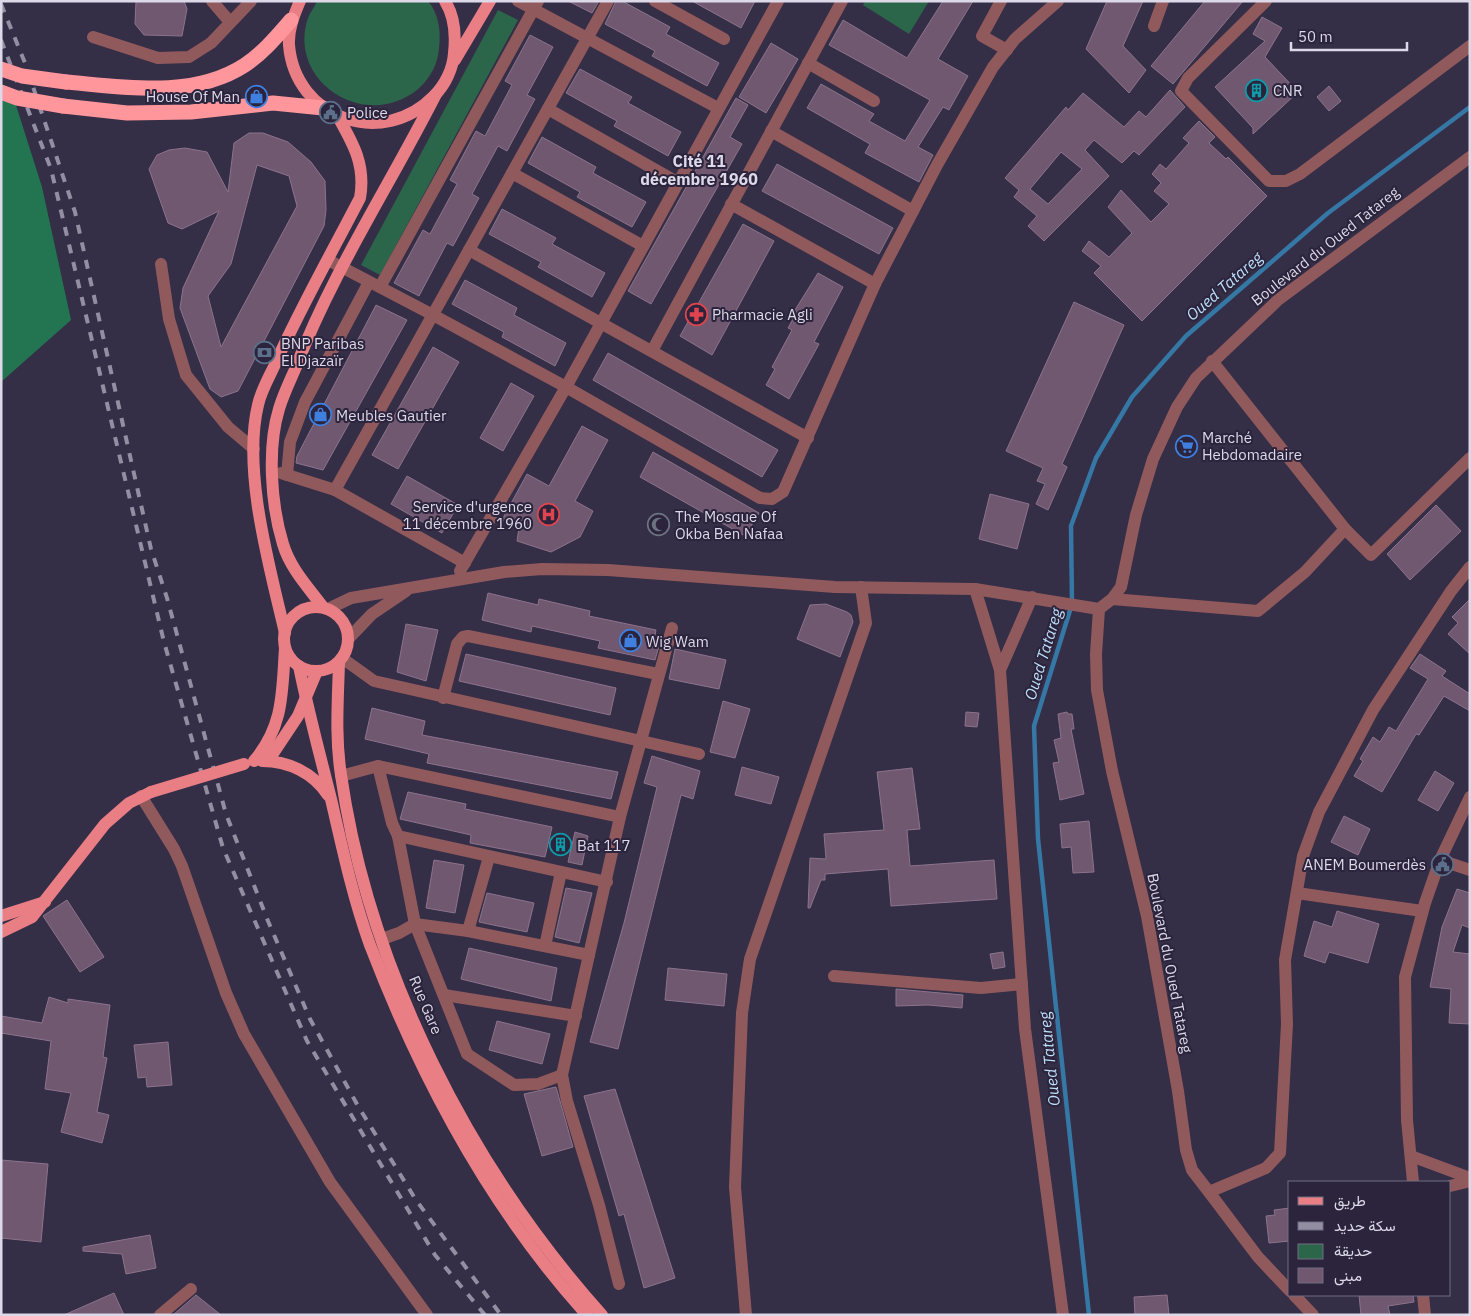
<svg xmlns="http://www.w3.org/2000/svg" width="1471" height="1316" font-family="'IBM Plex Sans',Vazirmatn,sans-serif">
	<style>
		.green { fill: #2b664a }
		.forest { fill: #237551 }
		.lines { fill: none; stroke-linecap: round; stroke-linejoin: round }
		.stream { stroke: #3678a5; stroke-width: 4.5 }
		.building { fill: #705970; stroke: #8c738b; fill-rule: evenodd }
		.minor { stroke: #905a5d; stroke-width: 12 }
		.major { stroke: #ea7e85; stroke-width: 12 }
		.highway { stroke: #ff969c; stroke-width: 15 }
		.rail { stroke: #938ea2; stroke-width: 4; stroke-dasharray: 9 9; stroke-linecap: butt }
		.major-bridge { stroke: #ea7e85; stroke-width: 12 }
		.highway-bridge { stroke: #ff969c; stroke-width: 15 }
		.labels { text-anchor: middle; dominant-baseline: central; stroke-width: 4; stroke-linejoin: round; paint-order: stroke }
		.poi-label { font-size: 15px; fill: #ddd9e9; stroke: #2b243c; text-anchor: start }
		.street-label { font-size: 15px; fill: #ddd9e9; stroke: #2b243c }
		.neighbourhood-label { font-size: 16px; font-weight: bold; fill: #ddd9e9; stroke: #2b243c }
		.water-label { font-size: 16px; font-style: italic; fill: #bddff9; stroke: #2b243c }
	</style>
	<rect width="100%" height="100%" fill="#352e47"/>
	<g class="green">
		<path d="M317,1H428C439,14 441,32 439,48C438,64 430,79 417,90C363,132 287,80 308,18C310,12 315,7 317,1Z"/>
		<path d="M865,1H929L909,34L863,5Z"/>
		<path d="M498,10L518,20L380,275L361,265Z"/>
	</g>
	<path class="forest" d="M1,98L15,102L42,187L71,320L1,382Z"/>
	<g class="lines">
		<path class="stream" d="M1089,1315L1038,839L1034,726L1072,604L1071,526L1096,458L1132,397L1186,336L1328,213L1470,107"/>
	</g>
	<g class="building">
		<path d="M136,1H184L187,9L182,36L144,35L135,24Z"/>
		<path d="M568,1H599L592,13Z"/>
		<path d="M616,1H622L670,27L666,34L719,63L707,86L652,56L655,51L605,24Z"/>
		<path d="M692,1H755L741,28Z"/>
		<path d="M943,1H973L938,59L968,76L949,110L943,107L918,147L933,155L919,182L865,153L870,144L807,108L821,84L874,114L869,121L905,141L930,100L829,45L843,20L907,58Z"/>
		<path d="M1107,1H1143L1123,46L1146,70L1129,93L1086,49Z"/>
		<path d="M1205,1H1243L1173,84L1151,66Z"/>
		<path d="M1262,17L1282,28L1265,57L1298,92L1253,134V128L1215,87L1265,41L1253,34Z"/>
		<path d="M530,35L553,47L527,95L535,99L507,151L498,146L472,194L479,198L453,246L447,243L419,296L394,283L423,230L430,234L457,184L450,180L476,131L485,136L512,85L505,81Z"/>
		<path d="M771,43L798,59L766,113L739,97Z"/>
		<path d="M580,69L632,97L628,103L681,132L668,156L614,126L617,121L566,93Z"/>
		<path d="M1329,86L1341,101L1329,111L1317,97Z"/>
		<path d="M1170,90L1185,107L1139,155L1134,151L1122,163L1094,140L1085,150L1109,176L1044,241L1028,226L1037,216L1014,197L1019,190L1005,178L1066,107L1068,110L1083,93L1124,127L1139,111L1146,117ZM1061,152L1082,169L1048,204L1030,189Z"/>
		<path d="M736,98L748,105L730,137L742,144L651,304L628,291Z"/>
		<path d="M1199,121L1215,137L1209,143L1226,159L1228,157L1267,196L1142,321L1094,273L1101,266L1082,251L1089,241L1109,257L1132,233L1108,207L1121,190L1151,222L1169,204L1154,191L1161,183L1152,174L1160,164L1166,169L1189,143L1183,138Z"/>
		<path d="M249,133H263L288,142L311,162L325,181L326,210L324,226L238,391L221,397L210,389L180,308L183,288L219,211L182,229L168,223L149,169L157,155L169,150L185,148L207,152L228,192L234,143ZM257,165L289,176L297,206L221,347L208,296L231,264Z"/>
		<path d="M542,137L596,167L593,173L646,202L632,227L577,197L580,192L528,163Z"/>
		<path d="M777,164L893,228L879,254L762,191Z"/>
		<path d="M502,209L556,238L552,244L605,273L592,297L538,267L541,262L489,234Z"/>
		<path d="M743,224L774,241L712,355L680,336Z"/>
		<path d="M818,273L843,287L814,342L819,344L789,399L766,385L775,369L772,367L792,330L788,328L797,312L795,310Z"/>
		<path d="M465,280L517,308L514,315L566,343L555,366L502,337L504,332L452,304Z"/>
		<path d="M1074,302L1124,325L1062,464L1067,467L1048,510L1036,504L1045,484L1037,481L1043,468L1006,451Z"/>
		<path d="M376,305L407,320L323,470L296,463L297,456Z"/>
		<path d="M433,347L459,362L398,469L372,455Z"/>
		<path d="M608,353L778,450L762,477L593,380Z"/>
		<path d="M511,383L534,396L503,451L480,438Z"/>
		<path d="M582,426L608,440L575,501L593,511L580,537L551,552L517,541L519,528L502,520L527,474L549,486Z"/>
		<path d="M653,452L759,513L745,536L640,477Z"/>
		<path d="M407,476L458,505L442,533L391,504Z"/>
		<path d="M990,494L1029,504L1017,549L979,539Z"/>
		<path d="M1436,505L1461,531L1410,580L1387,554Z"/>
		<path d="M488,593L538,605L539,599L590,611L589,616L656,630L653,645L659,646L655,660L598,648L600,641L532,626L531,632L482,620Z"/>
		<path d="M1470,599V654L1448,634L1458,623L1452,617Z"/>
		<path d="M826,604L847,612L851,615L853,622L840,657L797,639L810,605Z"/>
		<path d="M406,624L438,630L426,681L397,672Z"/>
		<path d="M675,649L726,660L719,689L669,679Z"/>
		<path d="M466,654L616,688L610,715L459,681Z"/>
		<path d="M1420,654L1446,671L1442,676L1470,694V711L1444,696L1419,735L1416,734L1382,792L1354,776L1363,761L1360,759L1373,737L1380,742L1389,727L1396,731L1428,679L1410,668Z"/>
		<path d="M723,701L750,709L735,758L710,752Z"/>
		<path d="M372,708L425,721L422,735L618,772L611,799L427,763L429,754L365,739Z"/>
		<path d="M966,712L979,713L977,727L965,726Z"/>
		<path d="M1067,712L1068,714H1072L1074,729H1071L1084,794L1060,800L1053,763L1059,762L1054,740L1061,738L1058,714Z"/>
		<path d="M652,756L700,771L693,799L681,795L618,1049L590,1042L624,923L657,787L644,783Z"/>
		<path d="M742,767L779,777L771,804L735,795Z"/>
		<path d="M912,768L920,829L907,830L910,866L994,860L997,899L891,906L888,869L825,874V880H821L810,908H808L810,858L826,859L824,834L884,830L877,772Z"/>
		<path d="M1435,771L1454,783L1438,811L1418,800Z"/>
		<path d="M408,792L466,804L465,809L552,827L545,857L470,843L471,835L400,819Z"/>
		<path d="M1344,816L1370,829L1358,855L1331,842Z"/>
		<path d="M1089,821L1094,872L1073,873L1071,847L1062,848L1060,824Z"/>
		<path d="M575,832L588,836L582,865L568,862Z"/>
		<path d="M434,860L464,865L455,913L426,908Z"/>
		<path d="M566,888L592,893L579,943L555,937Z"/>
		<path d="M1457,889L1470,893V928L1462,925L1453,952L1470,954V1024L1449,1023L1451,989L1430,987L1442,927Z"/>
		<path d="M487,893L534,903L527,932L479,922Z"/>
		<path d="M67,900L104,957L80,972L43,916Z"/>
		<path d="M1337,911L1379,924L1368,963L1329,952L1325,963L1304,956L1314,921L1332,927Z"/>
		<path d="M469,948L557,968L551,1001L461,979Z"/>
		<path d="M1003,952L1005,967L993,969L990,954Z"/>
		<path d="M668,968L727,974L724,1006L665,1000Z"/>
		<path d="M896,989L963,995L962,1008L928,1005L896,1006Z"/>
		<path d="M49,997L68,1003V999L110,1005L103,1057L107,1058L97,1112L109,1115L102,1143L61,1132L71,1093L45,1089L51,1041L1,1033V1016L42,1023Z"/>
		<path d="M497,1021L550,1034L542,1064L489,1050Z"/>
		<path d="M168,1042L172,1085L147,1087L146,1077L138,1078L134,1045Z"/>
		<path d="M556,1087L573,1147L542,1156L524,1094Z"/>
		<path d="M615,1089L675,1278L644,1288L624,1214L619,1216L584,1096Z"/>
		<path d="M1,1160L48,1164L41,1242L1,1238Z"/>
		<path d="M1290,1208V1241L1269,1243L1266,1216L1275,1215L1274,1210Z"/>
		<path d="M150,1235L156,1268L126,1274L122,1254L83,1251V1247Z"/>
		<path d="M114,1293L124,1315H64Z"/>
		<path d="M196,1295L221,1315H173Z"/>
		<path d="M1167,1295L1169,1315H1135L1134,1297Z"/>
		<path d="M1359,1295H1413L1414,1302L1388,1306L1390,1315H1361Z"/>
	</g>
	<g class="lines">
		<g class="minor">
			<path d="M212,1L230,22"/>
			<path d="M518,1L718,108"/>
			<path d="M655,1L724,39"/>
			<path d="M1001,1L982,36L1007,50"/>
			<path d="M1266,1L1188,78L1181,91L1269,181H1286L1300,174L1470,46"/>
			<path d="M1154,26L1163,1"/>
			<path d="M93,37L158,58L189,57L211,43L251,1"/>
			<path d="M808,63L874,101"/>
			<path d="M548,109L677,182"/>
			<path d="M771,131L913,211"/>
			<path d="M512,173L643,246"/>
			<path d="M731,204L875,284"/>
			<path d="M469,250L808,438"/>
			<path d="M328,260L433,315L566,387L760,498L772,499L783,492L875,284L937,165L993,67L1015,39L1058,1"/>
			<path d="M161,264L169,319L186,375L228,427L254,449"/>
			<path d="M380,287L538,1"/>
			<path d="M652,351L842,1"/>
			<path d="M1212,361L1345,529L1371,555L1470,458"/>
			<path d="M281,473L335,490"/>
			<path d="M287,475L290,442L305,402L369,282"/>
			<path d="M465,563L335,490L608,1"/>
			<path d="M460,571L566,387L778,1"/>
			<path d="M975,589L1000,670L1025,1029L1063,1315"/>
			<path d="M1112,599L1258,611L1305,572L1345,529"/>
			<path d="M328,609L351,598L504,572L542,569L608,570L835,587L975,589L1099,609L1112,599L1121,587L1136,515L1153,459L1177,407L1196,378L1278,300L1470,157"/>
			<path d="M1099,609L1096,654L1097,690L1112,771L1147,916L1178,1091L1186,1150L1192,1170L1209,1192L1258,1257L1290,1291"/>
			<path d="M349,638L372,614L406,591"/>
			<path d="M342,658L374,681L699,754"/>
			<path d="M1000,670L1032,597"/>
			<path d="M443,698L457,644L463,637L468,636L658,674"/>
			<path d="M378,766L392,823L398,836L607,882"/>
			<path d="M341,776L378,766L620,817"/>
			<path d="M141,796L174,849L182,866L226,993L244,1034L330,1182L427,1315"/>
			<path d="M398,836L415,924L467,1054L514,1085L538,1084L562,1075"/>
			<path d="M1440,860L1470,870"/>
			<path d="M1297,893L1422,911"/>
			<path d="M468,931L489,857"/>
			<path d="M382,939L399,933L415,924L468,931L589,955"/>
			<path d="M545,946L561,872"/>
			<path d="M834,976L981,988L1022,984"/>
			<path d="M444,995L576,1016"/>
			<path d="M1411,1156L1470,1178"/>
			<path d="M1413,1182L1407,1120L1405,977L1425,903L1440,860L1470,797"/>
			<path d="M1450,1186L1470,1181"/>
			<path d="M1209,1192L1266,1168L1280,1153L1287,1024L1285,960L1303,856L1319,812L1373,710L1451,591L1470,567"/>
			<path d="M619,1284L599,1205L567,1101L562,1075L620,817L672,628"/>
			<path d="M1294,1295L1313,1315"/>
			<path d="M1423,1295L1425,1315"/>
			<path d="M160,1315L191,1289"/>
			<path d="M746,1315L735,1187L742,1013L750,959L866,623L861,587"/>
		</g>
		<g class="major">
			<path d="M300,1C294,15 288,30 289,45C295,119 383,149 434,96C445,85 453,69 454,53C456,35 455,17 445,1"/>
			<path d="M455,60L490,1"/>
			<circle cx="316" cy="639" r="32"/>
			<path d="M323,607C308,587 290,568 283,544C271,505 267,448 279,409C283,395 290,381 296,367C333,271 390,185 436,94"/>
			<path d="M285,633C270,568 242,471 258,405C261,390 271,374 277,360C302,305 332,252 360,198C366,165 353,143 337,115"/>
			<path d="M339,662C338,700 335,737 341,775C369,970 471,1169 602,1315"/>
			<path d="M299,666C308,711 320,755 331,799C342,847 353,898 370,945C421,1078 490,1208 587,1315"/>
			<path d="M254,761C284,726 282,692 285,648"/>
			<path d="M262,761C289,761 313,773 328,795"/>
			<path d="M268,761L298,716L317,671"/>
			<path d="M1,916L45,902"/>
			<path d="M1,932L32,917L105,824L129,803L151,792"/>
		</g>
		<g class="highway">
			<path d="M66,82C124,87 193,99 245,65C263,53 277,36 291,20"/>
			<path d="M63,106L127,113L191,112L273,103L323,108"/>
		</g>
		<g class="rail">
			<path d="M1,4L25,63L75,212L151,549L167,598L226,814L268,921L310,1019L358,1106L416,1200L501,1315"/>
			<path d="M1,40L51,169L164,642L223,848L307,1041L435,1255L485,1315"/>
		</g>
		<path class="major-bridge" d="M151,792L244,764"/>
		<g class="highway-bridge">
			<path d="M1,69L22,76L66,82"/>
			<path d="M1,92L17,98L63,106"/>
		</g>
	</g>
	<defs>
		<symbol id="building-ring" viewBox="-11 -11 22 22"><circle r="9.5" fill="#2b243c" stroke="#0f9aa8" stroke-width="1.5"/><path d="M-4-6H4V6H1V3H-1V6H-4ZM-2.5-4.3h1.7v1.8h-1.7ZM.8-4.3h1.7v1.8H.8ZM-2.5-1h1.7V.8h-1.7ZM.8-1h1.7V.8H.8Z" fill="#0f9aa8"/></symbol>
		<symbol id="shop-ring" viewBox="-11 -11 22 22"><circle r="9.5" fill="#2b243c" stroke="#3f7fe0" stroke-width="1.5"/><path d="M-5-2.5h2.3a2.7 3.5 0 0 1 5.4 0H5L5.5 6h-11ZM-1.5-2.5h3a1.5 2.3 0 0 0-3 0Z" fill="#3f7fe0"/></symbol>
		<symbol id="civic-ring" viewBox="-11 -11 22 22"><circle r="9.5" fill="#2b243c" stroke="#5c6f8a" stroke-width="1.5"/><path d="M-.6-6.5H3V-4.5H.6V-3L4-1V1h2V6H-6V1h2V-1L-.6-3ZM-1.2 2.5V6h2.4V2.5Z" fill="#5c6f8a"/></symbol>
		<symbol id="pharmacy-ring" viewBox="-11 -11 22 22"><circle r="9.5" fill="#2b243c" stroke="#e0444e" stroke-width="1.5"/><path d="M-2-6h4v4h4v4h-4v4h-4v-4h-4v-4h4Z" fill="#e0444e"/></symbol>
		<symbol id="bank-ring" viewBox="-11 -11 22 22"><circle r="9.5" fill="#2b243c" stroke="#5c6f8a" stroke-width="1.5"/><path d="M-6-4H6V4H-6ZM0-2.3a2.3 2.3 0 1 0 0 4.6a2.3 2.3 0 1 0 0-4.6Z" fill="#5c6f8a"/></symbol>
		<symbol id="supermarket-ring" viewBox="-11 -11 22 22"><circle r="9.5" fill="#2b243c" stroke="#3f7fe0" stroke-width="1.5"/><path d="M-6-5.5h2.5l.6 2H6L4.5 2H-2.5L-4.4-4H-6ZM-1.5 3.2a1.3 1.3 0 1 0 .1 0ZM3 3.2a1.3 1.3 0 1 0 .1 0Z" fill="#3f7fe0"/></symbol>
		<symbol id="hospital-ring" viewBox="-11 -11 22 22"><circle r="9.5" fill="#2b243c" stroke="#e0444e" stroke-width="1.5"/><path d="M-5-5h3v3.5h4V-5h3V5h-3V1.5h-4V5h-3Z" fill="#e0444e"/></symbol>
		<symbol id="mosque-ring" viewBox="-11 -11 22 22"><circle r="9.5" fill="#2b243c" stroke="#6b7280" stroke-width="1.5"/><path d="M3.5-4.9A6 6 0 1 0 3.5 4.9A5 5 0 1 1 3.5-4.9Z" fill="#6b7280"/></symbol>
	</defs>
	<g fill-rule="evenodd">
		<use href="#building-ring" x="1244" y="78" width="25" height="25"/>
		<use href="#shop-ring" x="244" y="84" width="25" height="25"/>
		<use href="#civic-ring" x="318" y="100" width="25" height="25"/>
		<use href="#pharmacy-ring" x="684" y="302" width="25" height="25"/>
		<use href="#bank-ring" x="252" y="340" width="25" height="25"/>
		<use href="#shop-ring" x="308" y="402" width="25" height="25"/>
		<use href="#supermarket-ring" x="1174" y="434" width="25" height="25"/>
		<use href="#hospital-ring" x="536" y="502" width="25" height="25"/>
		<use href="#mosque-ring" x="646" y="512" width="25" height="25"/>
		<use href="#shop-ring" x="618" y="628" width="25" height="25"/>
		<use href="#building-ring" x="548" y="832" width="25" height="25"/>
		<use href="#civic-ring" x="1430" y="852" width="25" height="25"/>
	</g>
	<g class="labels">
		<g class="poi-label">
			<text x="1273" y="90">CNR</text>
			<text x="240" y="96" text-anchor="end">House Of Man</text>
			<text x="347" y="112">Police</text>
			<text x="712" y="314">Pharmacie Agli</text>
			<text x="281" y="343">BNP Paribas<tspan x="281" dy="17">El Djazaïr</tspan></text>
			<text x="336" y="415">Meubles Gautier</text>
			<text x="1202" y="437">Marché<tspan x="1202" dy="17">Hebdomadaire</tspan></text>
			<text x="532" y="506" text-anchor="end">Service d'urgence<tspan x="532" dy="17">11 décembre 1960</tspan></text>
			<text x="675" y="516">The Mosque Of<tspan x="675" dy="17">Okba Ben Nafaa</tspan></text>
			<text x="646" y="641">Wig Wam</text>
			<text x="577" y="845">Bat 117</text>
			<text x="1426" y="864" text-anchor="end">ANEM Boumerdès</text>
		</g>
		<g class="street-label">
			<text transform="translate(1325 246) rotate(-38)">Boulevard du Oued Tatareg</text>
			<text transform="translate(1170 963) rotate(79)">Boulevard du Oued Tatareg</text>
			<text transform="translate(426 1005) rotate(67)">Rue Gare</text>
		</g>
		<g class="neighbourhood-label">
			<text x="699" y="161">Cité 11<tspan x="699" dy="18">décembre 1960</tspan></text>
		</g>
		<g class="water-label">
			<text transform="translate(1224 286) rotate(-41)">Oued Tatareg</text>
			<text transform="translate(1043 654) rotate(-73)">Oued Tatareg</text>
			<text transform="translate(1049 1059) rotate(-96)">Oued Tatareg</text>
		</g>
	</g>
	<rect width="1471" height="1316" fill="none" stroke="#ddd9e9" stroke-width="5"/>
	<rect x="1288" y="1181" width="162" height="115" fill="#2b243c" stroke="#726c81"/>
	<rect x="1298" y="1197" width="25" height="8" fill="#ea7e85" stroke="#726c81"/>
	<text x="1334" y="1206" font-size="15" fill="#ddd9e9">طريق</text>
	<rect x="1298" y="1222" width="25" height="8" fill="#938ea2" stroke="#726c81"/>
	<text x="1334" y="1231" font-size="15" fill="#ddd9e9">سكة حديد</text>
	<rect x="1298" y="1244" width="25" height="15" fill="#2b664a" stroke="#726c81"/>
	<text x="1334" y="1256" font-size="15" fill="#ddd9e9">حديقة</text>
	<rect x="1298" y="1268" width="25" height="15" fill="#705970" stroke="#726c81"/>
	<text x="1334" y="1281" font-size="15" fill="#ddd9e9">مبنى</text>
	<path d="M1291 42v8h116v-8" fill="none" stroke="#ddd9e9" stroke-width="2.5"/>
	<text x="1298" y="42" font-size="15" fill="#ddd9e9" stroke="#2b243c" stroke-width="4" paint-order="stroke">50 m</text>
</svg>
